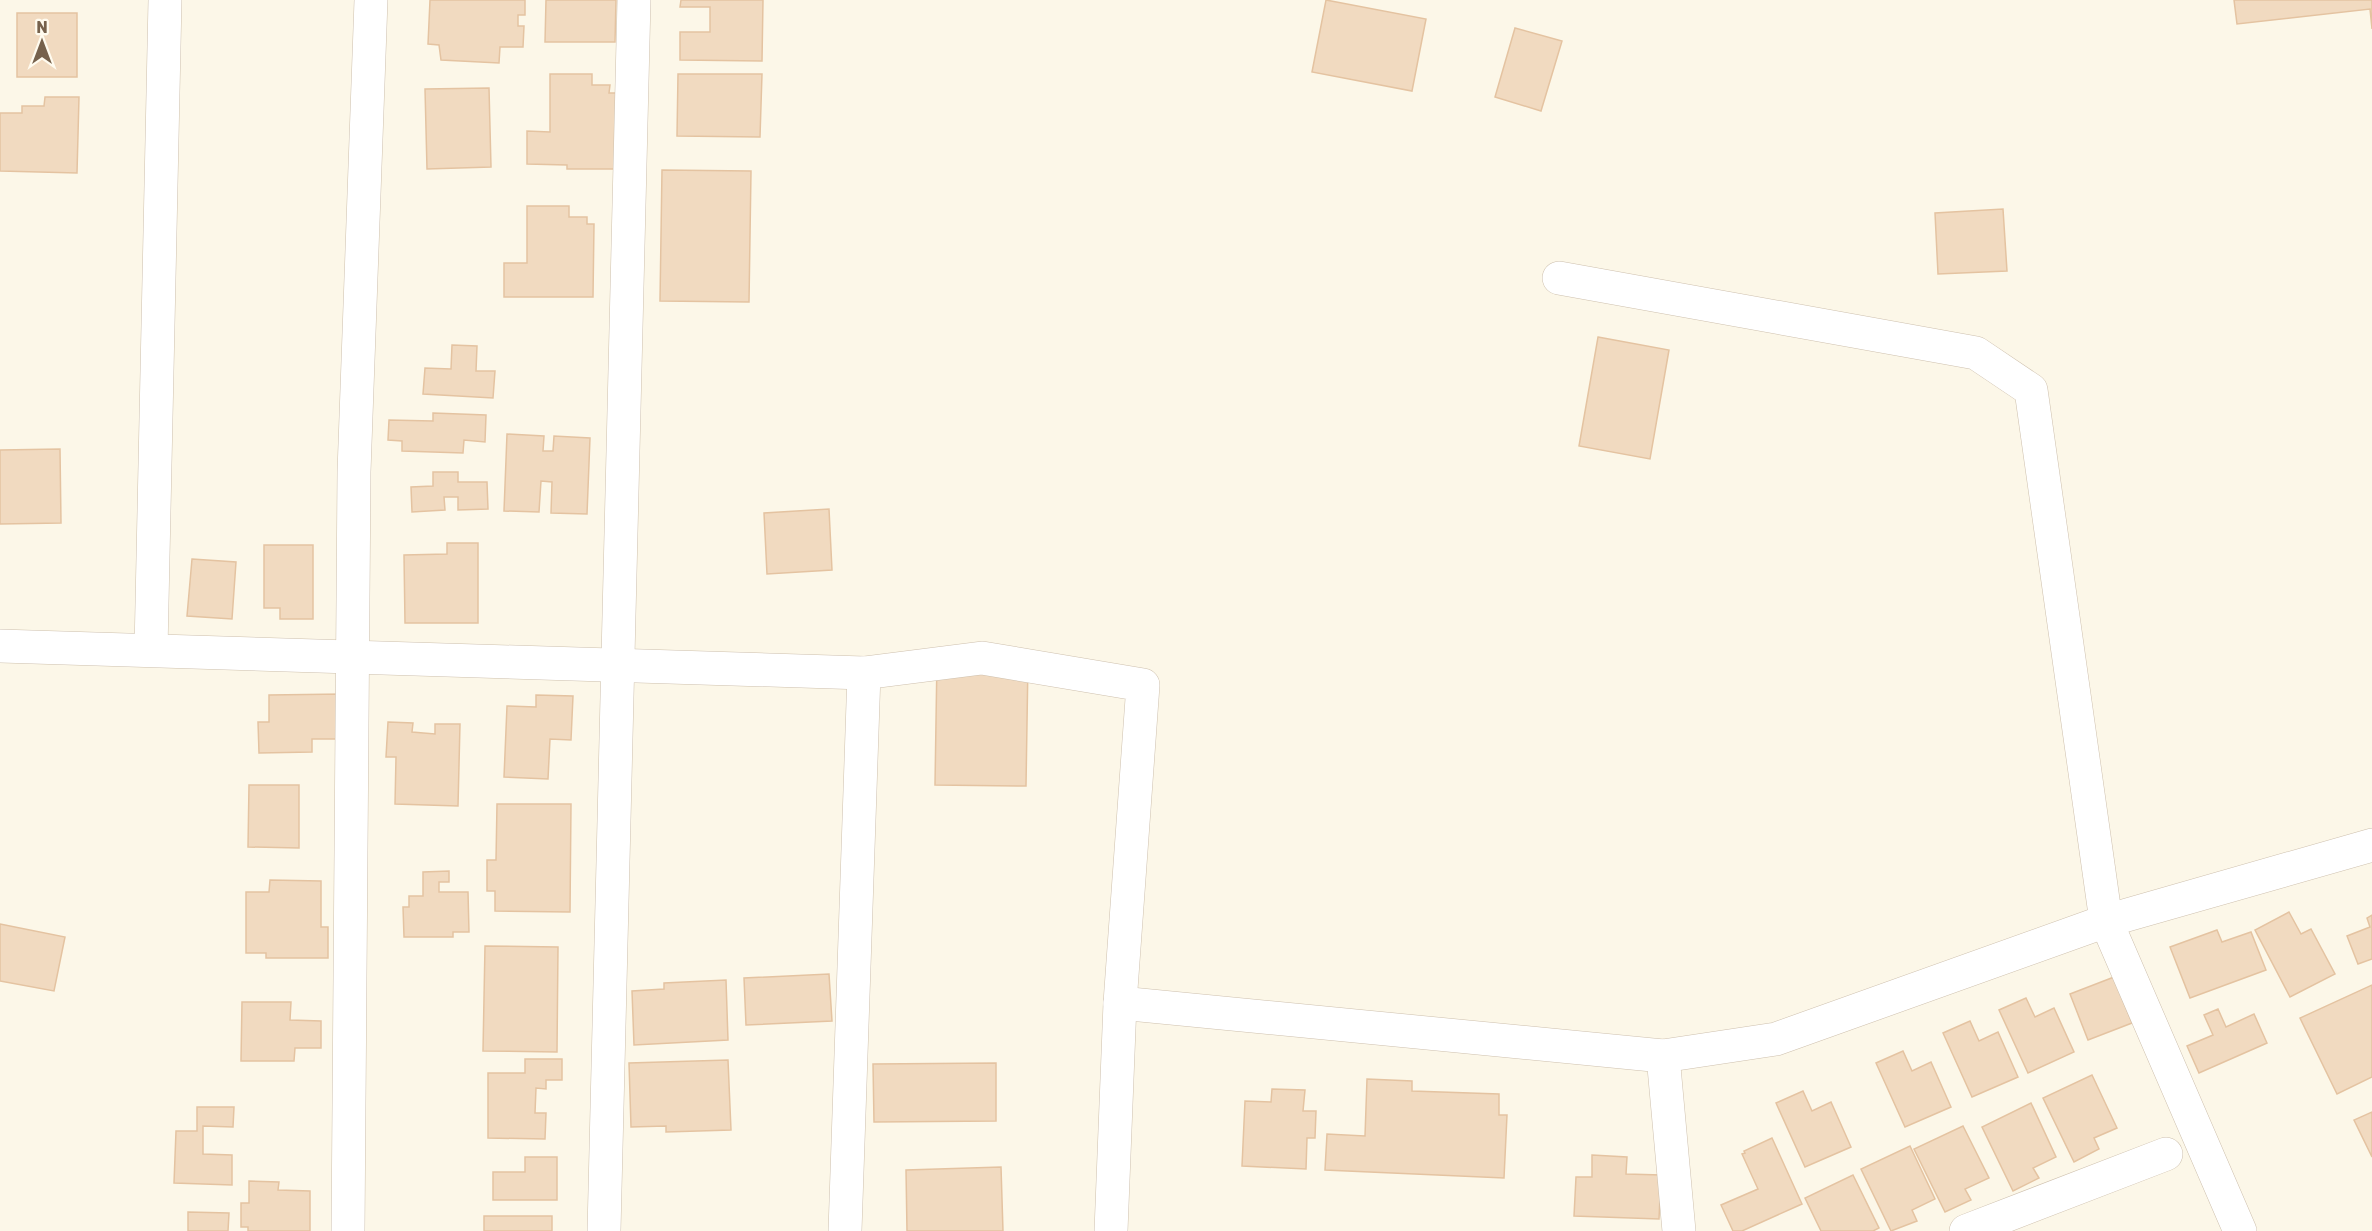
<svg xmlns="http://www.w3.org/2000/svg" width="2372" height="1231" font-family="Rubik,sans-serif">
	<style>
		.building { fill: #f1dac0; stroke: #e4c3a1; stroke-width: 1.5 }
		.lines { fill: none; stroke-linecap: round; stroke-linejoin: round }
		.minor-casing { stroke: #cec0ae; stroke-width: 34 }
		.minor { stroke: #fff; stroke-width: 33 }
	</style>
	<rect width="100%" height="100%" fill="#fcf7e8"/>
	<g class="building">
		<path d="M430,0H525V15H518V26H524L523,47H500L499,63L441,60L439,45L428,44Z"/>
		<path d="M546,0H616L615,42H545Z"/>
		<path d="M681,0H763L762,61L680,60V32H710V7H680Z"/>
		<path d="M1326,0L1426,19L1412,91L1312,72Z"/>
		<path d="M2234,0H2372V29L2370,9L2237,24Z"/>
		<rect x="17" y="13" width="60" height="64"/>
		<path d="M1515,28L1562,41L1541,111L1495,97Z"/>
		<path d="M550,74H592V85H610L609,93H617L616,169H567V165L527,164V131L550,132Z"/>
		<path d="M678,74H762L760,137L677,136Z"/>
		<path d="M489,88L491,167L427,169L425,89Z"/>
		<path d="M45,97H79L77,173L0,171V113H22V106H44Z"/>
		<path d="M662,170L751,171L749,302L660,301Z"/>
		<path d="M527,206H569V217H587V224H594L593,297H504V263H527Z"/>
		<path d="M2003,209L2007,271L1938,274L1935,213Z"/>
		<path d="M1598,337L1669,350L1650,459L1579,446Z"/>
		<path d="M452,345L477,346L476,371H495L493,398L423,394L425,368L451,369Z"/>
		<path d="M433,413L486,415L485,442L464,440L463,453L402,451V441L388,440L389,420L433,421Z"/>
		<path d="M507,434L544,436L543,451H553L554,436L590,438L587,514L551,513L552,482L541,481L539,512L504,511Z"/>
		<path d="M60,449L61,523L0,524V450Z"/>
		<path d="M433,472H458V482H487L488,509L458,510V497H444L445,510L412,512L411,487L433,486Z"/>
		<path d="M829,509L832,570L767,574L764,513Z"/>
		<path d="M447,543H478V623H405L404,555L447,554Z"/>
		<path d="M264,545H313V619H280V608H264Z"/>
		<path d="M192,559L236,562L232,619L187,616Z"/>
		<path d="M937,659L1028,661L1026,786L935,785Z"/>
		<path d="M343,694L344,739H312V752L259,753L258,722H269V695Z"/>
		<path d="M536,695L573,696L571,740L550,739L548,779L504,777L507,706L536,707Z"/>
		<path d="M388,722L413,723L412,732L435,734V724H460L458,806L395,804L396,757H386Z"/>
		<path d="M249,785H299V848L248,847Z"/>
		<path d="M497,804H571L570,912L495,911V891H487V860H496Z"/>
		<path d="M449,871V882H439V892H468L469,932H453V937H404L403,907H409V896H423V872Z"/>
		<path d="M270,880L321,881V927H328V958H266V953H246V892H269Z"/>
		<path d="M2289,912L2301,934L2311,929L2335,974L2290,997L2255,930Z"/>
		<path d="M2372,915V959L2358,964L2347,936L2370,927L2367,918Z"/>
		<path d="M0,924L65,937L54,991L0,981Z"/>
		<path d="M2217,930L2222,942L2251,932L2266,970L2190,998L2170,947Z"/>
		<path d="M485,946L558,947L557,1052L483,1051Z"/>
		<path d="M829,974L832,1021L746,1025L744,978Z"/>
		<path d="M2114,977L2132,1023L2088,1040L2070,994Z"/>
		<path d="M726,980L728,1040L634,1045L632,991L664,989V983Z"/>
		<path d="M2372,985V1077L2337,1094L2300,1018Z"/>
		<path d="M2026,998L2035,1017L2054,1008L2074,1052L2028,1073L1999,1010Z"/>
		<path d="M242,1002H291L290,1020L321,1021V1048H295L294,1061H241Z"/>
		<path d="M2218,1009L2226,1027L2254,1014L2267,1043L2199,1073L2187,1046L2213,1035L2204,1015Z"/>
		<path d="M1970,1021L1979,1041L1998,1032L2018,1077L1972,1097L1943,1033Z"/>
		<path d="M1903,1051L1912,1071L1931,1062L1951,1107L1905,1127L1876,1063Z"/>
		<path d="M525,1059H562V1080H546V1089L536,1088L535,1113H546L545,1139L488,1138V1073H525Z"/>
		<path d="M728,1060L731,1130L666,1132V1126L631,1127L629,1063Z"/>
		<path d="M996,1063V1121L874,1122L873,1064Z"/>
		<path d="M2092,1075L2117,1128L2094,1138L2099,1149L2074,1162L2043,1098Z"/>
		<path d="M1367,1079L1412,1081V1091L1499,1094V1115H1507L1504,1178L1325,1170L1327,1134L1365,1136Z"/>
		<path d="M1272,1089L1305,1090L1303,1111H1316L1315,1138H1307L1306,1169L1242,1166L1245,1101L1271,1102Z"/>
		<path d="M1803,1091L1812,1111L1831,1102L1851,1147L1805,1167L1776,1103Z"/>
		<path d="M2031,1103L2056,1157L2033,1168L2039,1178L2013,1191L1982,1127Z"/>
		<path d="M197,1107H234L233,1127L203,1126V1154L232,1155V1185L174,1183L176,1131H197Z"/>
		<path d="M2372,1112V1157L2354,1120Z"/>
		<path d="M1963,1126L1989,1178L1965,1189L1971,1200L1945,1212L1914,1149Z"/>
		<path d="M1772,1138L1802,1204L1742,1231H1733L1721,1205L1758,1189L1742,1154L1745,1153L1744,1151Z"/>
		<path d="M1910,1146L1935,1199L1912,1210L1917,1221L1891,1231L1861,1169Z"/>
		<path d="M1592,1155L1627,1157L1626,1174L1661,1175L1659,1219L1574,1216L1576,1177H1592Z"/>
		<path d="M525,1157H557V1200H493V1172H525Z"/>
		<path d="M1001,1167L1003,1231H907L906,1170Z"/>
		<path d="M1853,1175L1879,1228L1873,1231H1821L1805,1198Z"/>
		<path d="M249,1181L279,1182L278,1190L310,1191V1231H248V1227H241V1203H249Z"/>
		<path d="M188,1212L229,1213L228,1231H188Z"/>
		<rect x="484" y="1216" width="68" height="15"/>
	</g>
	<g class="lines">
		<defs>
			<g id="minor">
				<path d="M1559,278L1976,353L2031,390L2106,921L2240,1231"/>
				<path d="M0,646L864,673L982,658L1143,685L1120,1003L1111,1231"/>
				<path d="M151,650L165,0"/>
				<path d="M1120,1003L1663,1056L1776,1039L2106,921L2372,845"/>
				<path d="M1663,1056L1679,1231"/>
				<path d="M348,1231L354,472L371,0"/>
				<path d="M604,1231L634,0"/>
				<path d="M845,1231L864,673"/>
				<path d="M1966,1231L2166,1154"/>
			</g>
		</defs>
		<use href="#minor" class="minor-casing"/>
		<use href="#minor" class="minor"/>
	</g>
	<g transform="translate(42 42)" stroke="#fffbef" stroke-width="4.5" paint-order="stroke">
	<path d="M0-4.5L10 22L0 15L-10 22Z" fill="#76614c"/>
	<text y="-9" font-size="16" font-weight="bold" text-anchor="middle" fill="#76614c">N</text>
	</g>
</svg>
